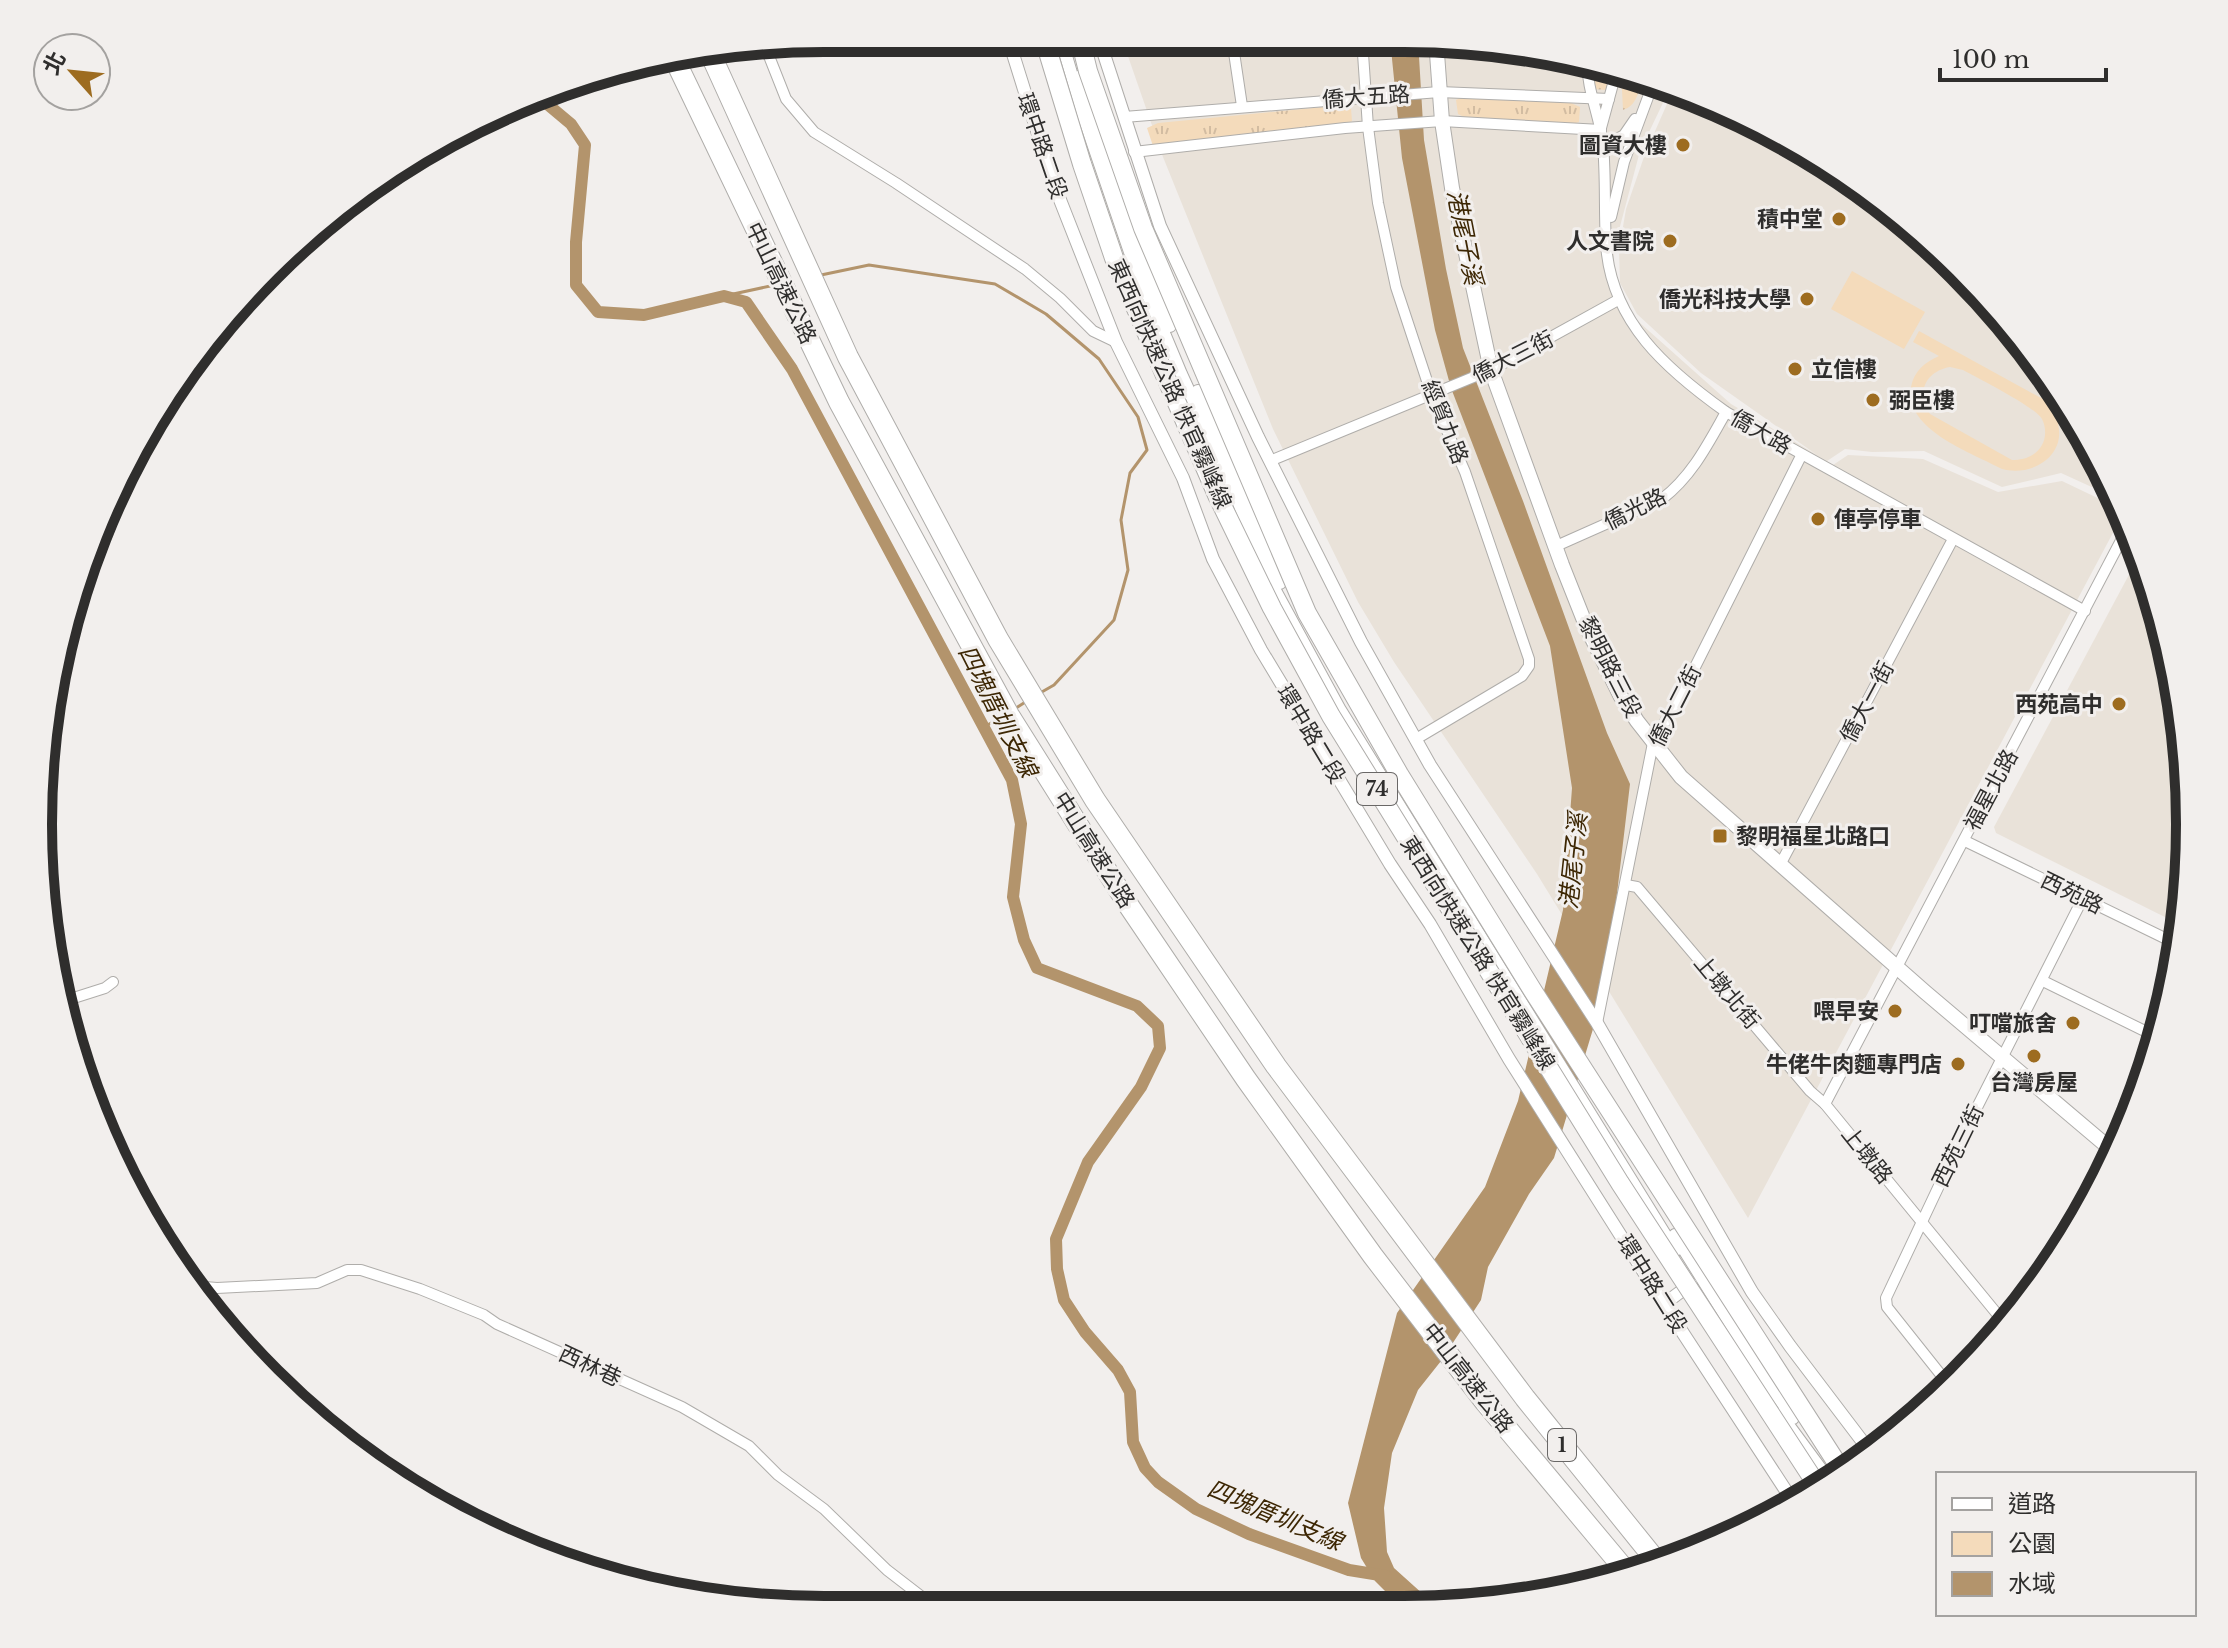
<svg xmlns="http://www.w3.org/2000/svg" width="2228" height="1648" font-family="'Libre Baskerville','Noto Sans TC',serif">
	<style>
		.built { fill: #e9e2d9 }
		.green { fill: #f4dbbb; fill-rule: evenodd }
		.park { fill: url(#park-tufts) }
		.water { fill: #b3946c }
		.lines { fill: none; stroke-linecap: round; stroke-linejoin: round }
		.stream { stroke: #b3946c; stroke-width: 3 }
		.canal { stroke: #b3946c; stroke-width: 12 }
		.minor-casing { stroke: #afadaa; stroke-width: 12 }
		.tertiary-casing { stroke: #afadaa; stroke-width: 14 }
		.secondary-casing { stroke: #afadaa; stroke-width: 16 }
		.motorway-casing { stroke: #afadaa; stroke-width: 22 }
		.minor { stroke: #fff; stroke-width: 10 }
		.tertiary { stroke: #fff; stroke-width: 12 }
		.secondary { stroke: #fff; stroke-width: 14 }
		.motorway { stroke: #fff; stroke-width: 20 }
		.trunk-bridge-casing { stroke: #afadaa; stroke-width: 20; stroke-linecap: butt }
		.trunk-bridge { stroke: #fff; stroke-width: 18 }
		.poi-dot { fill: #9d6c20; stroke: #f2efed; stroke-width: 3 }
		.labels { text-anchor: middle; dominant-baseline: central; stroke-width: 6; stroke-linejoin: round; paint-order: stroke }
		.shield { fill: #f2efed; stroke: #6a6867; stroke-width: 2 }
		.shield-label { font-size: 20px; font-weight: bold; fill: #2f2e2d }
		.street-label { font-size: 22px; fill: #2f2e2d; stroke: #f2efed }
		.poi-label { font-size: 22px; font-weight: bold; fill: #2f2e2d; stroke: #f2efed; text-anchor: end }
		.water-label { font-size: 24px; font-style: italic; fill: #3d2704; stroke: #f2efed }
		.rim { fill: none; stroke: #2f2e2d; stroke-width: 10 }
	</style>
	<defs>
		<pattern id="park-tufts" width="24" height="20" patternUnits="userSpaceOnUse" patternTransform="scale(2)"><rect width="24" height="20" fill="#f4dbbb"/><path d="M3 7l-1-3M5 7V3M7 7l1-3M15 17l-1-3M17 17v-4M19 17l1-3" fill="none" stroke="#d2bca1"/></pattern>
	</defs>
	<rect width="100%" height="100%" fill="#f2efed"/>
	<g class="built">
		<path d="M1122,39L1455,40L1607,65L1671,86L1640,151L1614,249L1613,284L1631,315L1731,404L1817,455L1701,373L1637,314L1620,283L1619,250L1626,209L1645,154L1674,88L1705,98L1840,170L1959,268L2028,346L2109,477L2116,494H2107L2061,473L2002,487L1924,451L1872,452L1845,449L1827,461L1833,465L1848,455L1923,459L1998,492L2062,481L2108,503L2118,502L2123,514L1748,1218L1537,874L1394,662L1358,602L1273,429L1163,157Z"/>
		<path d="M2139,556L2163,621L2188,773L2183,926L1996,833L1994,827Z"/>
	</g>
	<g class="green">
		<path d="M1852,271L1925,312L1904,349L1831,309Z"/>
		<path d="M1919,331L2070,414L2078,427L2075,433L2058,424C2066,456 2032,477 2002,469C1971,452 1904,430 1911,387C1914,371 1925,362 1939,356L1913,342ZM1950,367L1963,370C1979,379 2034,406 2042,419C2046,427 2046,436 2043,443C2037,456 2024,460 2012,460L1930,414C1915,393 1926,371 1950,367Z"/>
	</g>
	<g class="park">
		<path d="M1593,62L1609,65V82L1606,90L1592,89Z"/>
		<path d="M1621,70L1643,77C1639,90 1637,106 1623,110Z"/>
		<path d="M1464,96L1571,103L1580,107L1579,122L1570,125L1466,118L1458,114L1456,100Z"/>
		<path d="M1344,105L1351,108L1352,121L1345,125L1153,146L1147,128L1158,123Z"/>
	</g>
	<path class="water" d="M1390,39L1418,40L1424,140L1446,269L1463,348L1523,501L1607,733L1630,784L1606,986L1554,1158L1529,1194L1488,1267L1481,1300L1441,1361L1418,1390L1392,1453L1384,1508L1387,1552L1394,1568L1434,1604H1398L1375,1581L1361,1558L1348,1503L1397,1313L1485,1187L1518,1101L1563,910L1572,788L1550,646L1451,388L1435,330L1402,158Z"/>
	<g class="lines">
		<g class="stream">
			<path d="M821,275L869,265L995,284L1046,314L1099,359L1138,417L1147,450L1130,473L1121,520L1128,570L1114,620L1054,685L1040,693"/>
			<path d="M724,296L775,285"/>
			<path d="M1013,710L1027,701"/>
			<path d="M984,727L1000,718"/>
		</g>
		<path class="canal" d="M540,98L571,124L585,145L576,242V285L598,312L644,315L724,296L746,302L792,369L1012,780L1021,824L1013,897L1024,940L1037,968L1137,1006L1158,1026L1160,1048L1141,1087L1088,1162L1056,1239L1057,1269L1064,1300L1085,1332L1118,1370L1130,1392L1133,1442L1145,1468L1158,1482L1196,1509L1249,1534L1349,1570L1386,1576"/>
		<defs>
			<g id="minor">
				<path d="M1232,39L1242,106"/>
				<path d="M1362,39L1368,127L1378,203L1396,287L1432,396L1465,472L1529,659V666L1522,676L1416,739"/>
				<path d="M765,46L786,99L814,132L896,183L1025,269L1060,298L1093,331L1116,342"/>
				<path d="M1587,61C1587,91 1600,116 1603,145C1606,178 1604,211 1606,244C1611,322 1667,370 1726,412L2085,611"/>
				<path d="M1124,117L1439,92L1609,99"/>
				<path d="M1601,128L1613,84V67"/>
				<path d="M1603,147L1624,135L1635,119"/>
				<path d="M1134,152L1345,128L1442,121L1601,130"/>
				<path d="M1611,217L1624,162L1654,81"/>
				<path d="M1270,461L1493,369L1618,300"/>
				<path d="M1554,547L1662,499C1692,476 1708,444 1726,412"/>
				<path d="M1965,841L2179,945"/>
				<path d="M1780,865L1953,539"/>
				<path d="M1626,885L1637,887L1810,1091L1825,1104"/>
				<path d="M2043,981L2157,1037"/>
				<path d="M61,1002L105,988L113,982"/>
				<path d="M1597,1023L1653,743L1688,681L1801,456"/>
				<path d="M188,1281L205,1287L217,1288L317,1283L347,1270H361L420,1289L484,1315L497,1324L682,1407L749,1446L778,1475L824,1509L887,1570L935,1607"/>
				<path d="M2007,1326L1825,1104L2128,527"/>
				<path d="M1949,1385L1887,1307L1886,1298L1962,1137L2083,898"/>
			</g>
			<g id="tertiary">
				<path d="M1008,38L1053,182L1116,342L1183,478L1213,559L1261,650L1390,864L1430,924L1509,1059L1664,1304L1792,1500"/>
				<path d="M1061,39L1084,117L1130,252L1181,374L1232,486L1271,583L1340,710L1675,1251"/>
				<path d="M1099,39L1160,226L1258,437L1361,642L1430,765L1597,1023L1752,1292L1790,1346L1872,1454"/>
				<path d="M1081,76L1109,165L1170,326"/>
				<path d="M1198,391L1248,498L1280,583"/>
				<path d="M1675,1235L1762,1374L1793,1418"/>
				<path d="M1664,1304L1691,1284"/>
				<path d="M1780,1414L1828,1479"/>
			</g>
			<path id="secondary" d="M1436,40L1442,121L1452,188L1491,370L1562,565L1587,628L1620,695L1637,721L1681,777L1925,992L2114,1152"/>
			<g id="motorway">
				<path d="M710,53L848,357L998,639L1095,800L1276,1066L1525,1398L1658,1563"/>
				<path d="M674,58L839,402L1009,715L1129,906L1246,1079L1373,1256L1485,1402L1626,1571"/>
			</g>
		</defs>
		<use href="#minor" class="minor-casing"/>
		<use href="#tertiary" class="tertiary-casing"/>
		<use href="#secondary" class="secondary-casing"/>
		<use href="#motorway" class="motorway-casing"/>
		<use href="#minor" class="minor"/>
		<use href="#tertiary" class="tertiary"/>
		<use href="#secondary" class="secondary"/>
		<use href="#motorway" class="motorway"/>
		<defs>
			<g id="trunk-bridge">
				<path d="M1044,39L1082,164L1114,258L1217,495L1272,608L1331,716L1620,1183L1817,1485"/>
				<path d="M1080,39L1088,71L1143,228L1307,613L1399,774L1533,991L1842,1471"/>
			</g>
		</defs>
		<use href="#trunk-bridge" class="trunk-bridge-casing"/>
		<use href="#trunk-bridge" class="trunk-bridge"/>
	</g>
	<g class="poi-dot">
		<circle cx="1683" cy="145" r="8"/>
		<circle cx="1839" cy="219" r="8"/>
		<circle cx="1670" cy="241" r="8"/>
		<circle cx="1807" cy="299" r="8"/>
		<circle cx="1795" cy="369" r="8"/>
		<circle cx="1873" cy="400" r="8"/>
		<circle cx="1818" cy="519" r="8"/>
		<circle cx="2119" cy="704" r="8"/>
		<rect x="1712" y="828" width="16" height="16" rx="4"/>
		<circle cx="1895" cy="1011" r="8"/>
		<circle cx="2073" cy="1023" r="8"/>
		<circle cx="2034" cy="1056" r="8"/>
		<circle cx="1958" cy="1064" r="8"/>
	</g>
	<g class="labels">
		<g class="shield">
			<rect x="1357" y="773" width="40" height="32" rx="6"/>
			<rect x="1548" y="1429" width="28" height="32" rx="6"/>
		</g>
		<g class="shield-label">
			<text x="1377" y="789">74</text>
			<text x="1562" y="1445">1</text>
		</g>
		<g class="street-label">
			<text transform="translate(1366 97) rotate(-4)">僑大五路</text>
			<text transform="translate(1042 146) rotate(71)">環中路二段</text>
			<text transform="translate(781 283) rotate(64)">中山高速公路</text>
			<text transform="translate(1513 357) rotate(-27)">僑大三街</text>
			<text transform="translate(1170 384) rotate(66)">東西向快速公路 快官霧峰線</text>
			<text transform="translate(1445 422) rotate(68)">經貿九路</text>
			<text transform="translate(1761 432) rotate(30)">僑大路</text>
			<text transform="translate(1635 509) rotate(-26)">僑光路</text>
			<text transform="translate(1610 667) rotate(63)">黎明路三段</text>
			<text transform="translate(1867 702) rotate(-62)">僑大一街</text>
			<text transform="translate(1675 706) rotate(-63)">僑大二街</text>
			<text transform="translate(1311 734) rotate(59)">環中路二段</text>
			<text transform="translate(1991 790) rotate(-62)">福星北路</text>
			<text transform="translate(1094 850) rotate(58)">中山高速公路</text>
			<text transform="translate(2072 893) rotate(26)">西苑路</text>
			<text transform="translate(1478 953) rotate(58)">東西向快速公路 快官霧峰線</text>
			<text transform="translate(1727 992) rotate(50)">上墩北街</text>
			<text transform="translate(1958 1146) rotate(-64)">西苑三街</text>
			<text transform="translate(1867 1155) rotate(51)">上墩路</text>
			<text transform="translate(1652 1284) rotate(58)">環中路二段</text>
			<text transform="translate(590 1366) rotate(25)">西林巷</text>
			<text transform="translate(1468 1378) rotate(52)">中山高速公路</text>
		</g>
		<g class="poi-label">
			<text x="1667" y="145">圖資大樓</text>
			<text x="1823" y="219">積中堂</text>
			<text x="1654" y="241">人文書院</text>
			<text x="1791" y="299">僑光科技大學</text>
			<text x="1811" y="369" text-anchor="start">立信樓</text>
			<text x="1889" y="400" text-anchor="start">弼臣樓</text>
			<text x="1834" y="519" text-anchor="start">俥亭停車</text>
			<text x="2103" y="704">西苑高中</text>
			<text x="1736" y="836" text-anchor="start">黎明福星北路口</text>
			<text x="1879" y="1011">喂早安</text>
			<text x="2057" y="1023">叮噹旅舍</text>
			<text x="1942" y="1064">牛佬牛肉麵專門店</text>
			<text x="2034" y="1082" text-anchor="middle">台灣房屋</text>
		</g>
		<g class="water-label">
			<text transform="translate(1465 237) rotate(79)">港尾子溪</text>
			<text transform="translate(998 711) rotate(63)">四塊厝圳支線</text>
			<text transform="translate(1573 861) rotate(-84)">港尾子溪</text>
			<text transform="translate(1275 1515) rotate(23)">四塊厝圳支線</text>
		</g>
	</g>
	<path d="M0 0H2228V1648H0ZM824 52H1404A772 772 0 0 1 2176 824V824A772 772 0 0 1 1404 1596H824A772 772 0 0 1 52 824V824A772 772 0 0 1 824 52Z" fill="#f2efed" fill-rule="evenodd"/>
	<path class="rim" d="M824 52H1404A772 772 0 0 1 2176 824V824A772 772 0 0 1 1404 1596H824A772 772 0 0 1 52 824V824A772 772 0 0 1 824 52Z"/>
	<rect x="1936" y="1472" width="260" height="144" fill="#f2efed" stroke="#a4a2a0" stroke-width="2"/>
	<rect x="1952" y="1498" width="40" height="12" fill="#ffffff" stroke="#a4a2a0" stroke-width="2"/>
	<text x="2008" y="1512" font-size="24" fill="#2f2e2d">道路</text>
	<rect x="1952" y="1532" width="40" height="24" fill="#f4dbbb" stroke="#a4a2a0" stroke-width="2"/>
	<text x="2008" y="1552" font-size="24" fill="#2f2e2d">公園</text>
	<rect x="1952" y="1572" width="40" height="24" fill="#b3946c" stroke="#a4a2a0" stroke-width="2"/>
	<text x="2008" y="1592" font-size="24" fill="#2f2e2d">水域</text>
	<g transform="translate(72 72) rotate(297)"><circle r="38" fill="#f2efed" stroke="#a4a2a0" stroke-width="2"/>
	<path d="M0-6L14 30L0 20L-14 30Z" fill="#9d6c20"/>
	<text y="-12" font-size="22" font-weight="bold" text-anchor="middle" fill="#2f2e2d">北</text>
	</g>
	<path d="M1940 68v12h166v-12" fill="none" stroke="#2f2e2d" stroke-width="4"/>
	<text x="1952" y="68" font-size="24" fill="#2f2e2d" stroke="#f2efed" stroke-width="6" paint-order="stroke">100 m</text>
</svg>
